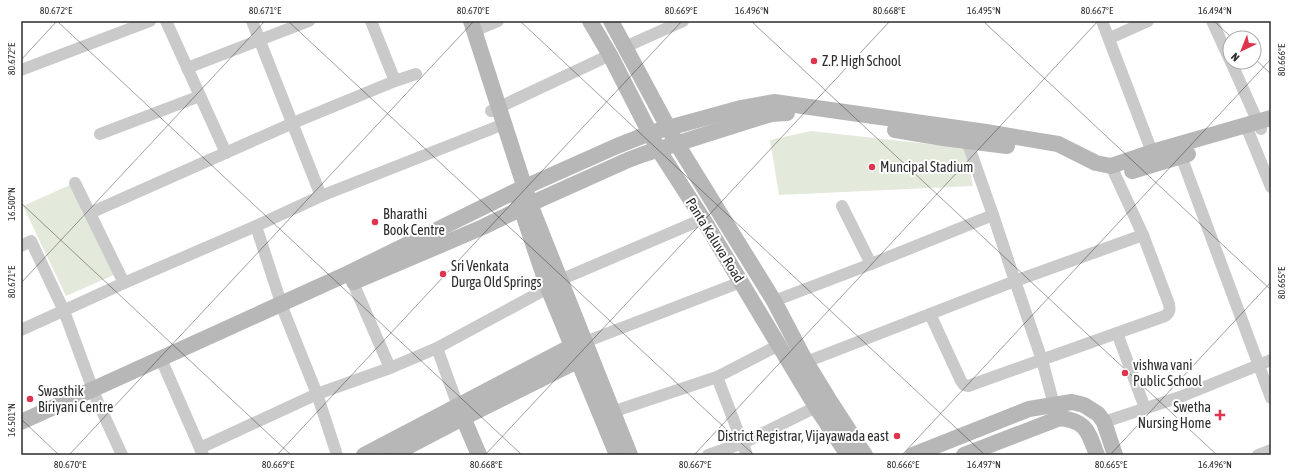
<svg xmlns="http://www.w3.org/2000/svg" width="1292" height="476" font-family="'Asap Condensed',sans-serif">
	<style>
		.green { fill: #e4eadb }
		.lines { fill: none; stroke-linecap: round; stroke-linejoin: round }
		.street { stroke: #cacaca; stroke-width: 12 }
		.secondary { stroke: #b7b7b7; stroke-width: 16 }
		.ticks { fill: none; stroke: #2d2d2d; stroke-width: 1; stroke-opacity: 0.45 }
		.poi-dot { fill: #de354e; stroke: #fff; stroke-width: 1.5 }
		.labels { text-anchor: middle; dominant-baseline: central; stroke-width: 4; stroke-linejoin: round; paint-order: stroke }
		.poi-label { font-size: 14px; fill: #2d2d2d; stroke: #fff; text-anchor: start }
		.street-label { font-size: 14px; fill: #2d2d2d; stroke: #fff }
		.neatline { fill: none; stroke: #2d2d2d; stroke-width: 1.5 }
		.ticks-label { font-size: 10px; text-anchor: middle; fill: #2d2d2d }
	</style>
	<rect width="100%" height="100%" fill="#fff"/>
	<g class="green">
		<path d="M811,131L965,148L973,186L779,195L770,140Z"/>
		<path d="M72,184L116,274L66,296L23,206Z"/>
	</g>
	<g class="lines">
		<g class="street">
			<path d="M166,21L226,153"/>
			<path d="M252,21L321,196L504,124"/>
			<path d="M371,21L395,81"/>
			<path d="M1102,21L1152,152"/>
			<path d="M1212,21L1230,60"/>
			<path d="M474,31L498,21"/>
			<path d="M1110,38L1148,21"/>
			<path d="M625,47L683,21"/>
			<path d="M1231,62L1261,129"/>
			<path d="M187,68L309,21"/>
			<path d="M21,70L150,21"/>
			<path d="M491,111L610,55"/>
			<path d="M1246,126L1271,187"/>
			<path d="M100,134L200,96"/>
			<path d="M967,141L993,215"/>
			<path d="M1181,156L1271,398"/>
			<path d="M75,183L124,283"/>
			<path d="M842,206L871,264"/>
			<path d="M90,213L293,123L395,81L416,74"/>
			<path d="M256,226L321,196"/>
			<path d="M21,246L31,241L64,311L96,398L122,455"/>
			<path d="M350,276L390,368"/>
			<path d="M560,280L703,219"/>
			<path d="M774,301L871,264L993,215L1015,281L806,362"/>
			<path d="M930,314L961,381L964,385L968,386L1165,316C1170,312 1170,310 1169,304L1143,235L1111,166"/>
			<path d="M21,330L124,283L256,226L284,312L317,394L337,455"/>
			<path d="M1117,333L1145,408"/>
			<path d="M585,342L741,282"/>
			<path d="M437,348L458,406"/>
			<path d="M161,359L203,455"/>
			<path d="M717,377L747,455"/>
			<path d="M612,412L717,377L779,345"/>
			<path d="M1058,412L1054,405L1042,360L1015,281L1143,235"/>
			<path d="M1104,422L1180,397L1271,360"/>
			<path d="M200,448L317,394L390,368L437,348L548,288"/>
			<path d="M708,455L743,443L816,407"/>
			<path d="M1258,455L1271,450"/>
		</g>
		<g class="secondary">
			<path d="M471,21L530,204L630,455"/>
			<path d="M590,21L610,55L658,149L703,219L816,407L848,455"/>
			<path d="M611,21L677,144L774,301L806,362L828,398L865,455"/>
			<path d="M895,130L943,138L1007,146"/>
			<path d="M1132,171L1188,154"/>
			<path d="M518,199L548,288L617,455"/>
			<path d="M354,282L483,227L530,204L628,160L644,154L771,114L787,113"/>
			<path d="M459,408L479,455"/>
			<path d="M21,422L349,273L516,191L617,146L650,133L741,108L774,102L986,132L1058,144L1096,163L1111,166L1152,152L1271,118"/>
			<path d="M364,455L572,346L581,343"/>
			<path d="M392,455L463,418L587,356"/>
			<path d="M913,455L1029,409L1072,402L1084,405L1098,414L1104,422L1115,455"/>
			<path d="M964,455L1060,418C1087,421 1088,432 1097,455"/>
		</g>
	</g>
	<path class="ticks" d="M57,21L522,455M288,21L754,455M520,21L985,455M751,21L1217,455M983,21L1271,290M1214,21L1232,38M1254,58L1271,74M21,60L57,21M21,203L291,455M21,283L265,21M21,419L59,455M69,455L474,21M277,455L682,21M485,455L890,21M694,455L1098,21M902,455L1271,59M1110,455L1271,282"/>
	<g class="poi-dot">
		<circle cx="814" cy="61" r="4"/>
		<circle cx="872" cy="167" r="4"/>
		<circle cx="375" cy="222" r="4"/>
		<circle cx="443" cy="274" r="4"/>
		<circle cx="1125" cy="373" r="4"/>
		<circle cx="30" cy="399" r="4"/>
		<path d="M1218 409h4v4h4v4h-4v4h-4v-4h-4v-4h4z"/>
		<circle cx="897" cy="436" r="4"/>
	</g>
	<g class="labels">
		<g class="poi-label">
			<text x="822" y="61">Z.P. High School</text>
			<text x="880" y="167">Muncipal Stadium</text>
			<text x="383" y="214">Bharathi<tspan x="383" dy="16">Book Centre</tspan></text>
			<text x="451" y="266">Sri Venkata<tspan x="451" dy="16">Durga Old Springs</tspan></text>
			<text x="1133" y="365">vishwa vani<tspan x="1133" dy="16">Public School</tspan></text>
			<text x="38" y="391">Swasthik<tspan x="38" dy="16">Biriyani Centre</tspan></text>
			<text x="1211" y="407" text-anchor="end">Swetha<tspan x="1211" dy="16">Nursing Home</tspan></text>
			<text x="889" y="436" text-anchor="end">District Registrar, Vijayawada east</text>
		</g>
		<g class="street-label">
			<text transform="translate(715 240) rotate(58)">Panta Kaluva Road</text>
		</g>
	</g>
	<rect width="1292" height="476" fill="none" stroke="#ffffff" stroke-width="44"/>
	<g transform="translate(1242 50) rotate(223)"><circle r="19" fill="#ffffff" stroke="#ababab"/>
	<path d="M0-3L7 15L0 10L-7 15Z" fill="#de354e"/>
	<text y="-6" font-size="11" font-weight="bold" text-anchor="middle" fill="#2d2d2d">N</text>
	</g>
	<rect x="22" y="22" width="1248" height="432" class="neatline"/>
	<g class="ticks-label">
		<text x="56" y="14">80.672°E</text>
		<text x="265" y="14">80.671°E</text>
		<text x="473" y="14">80.670°E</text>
		<text x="681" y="14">80.669°E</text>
		<text x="752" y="14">16.496°N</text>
		<text x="889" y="14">80.668°E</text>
		<text x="984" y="14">16.495°N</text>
		<text x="1097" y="14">80.667°E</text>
		<text x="1215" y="14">16.494°N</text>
		<text transform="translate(11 59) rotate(-90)" y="4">80.672°E</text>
		<text transform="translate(1281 60) rotate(-90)" y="4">80.666°E</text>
		<text transform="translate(11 204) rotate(-90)" y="4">16.500°N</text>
		<text transform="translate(11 282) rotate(-90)" y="4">80.671°E</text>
		<text transform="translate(1281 283) rotate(-90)" y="4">80.665°E</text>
		<text transform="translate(11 420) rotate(-90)" y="4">16.501°N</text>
		<text x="70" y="468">80.670°E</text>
		<text x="278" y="468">80.669°E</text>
		<text x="486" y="468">80.668°E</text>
		<text x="695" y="468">80.667°E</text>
		<text x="903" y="468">80.666°E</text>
		<text x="984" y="468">16.497°N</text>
		<text x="1111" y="468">80.665°E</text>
		<text x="1215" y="468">16.496°N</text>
	</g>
</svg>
